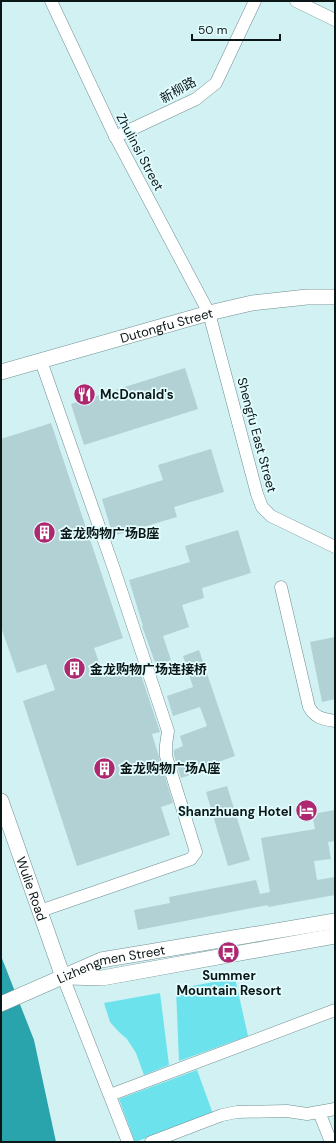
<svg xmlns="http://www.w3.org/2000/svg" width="336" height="1143" font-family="'DM Sans','Noto Sans SC',sans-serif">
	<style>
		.green { fill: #6ce2ec }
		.water { fill: #29a3ac }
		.building { fill: #b2d1d4 }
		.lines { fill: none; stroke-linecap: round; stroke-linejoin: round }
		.minor-casing { stroke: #728f92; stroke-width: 13 }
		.major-casing { stroke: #728f92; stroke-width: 16 }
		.minor { stroke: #fff; stroke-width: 12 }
		.major { stroke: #fff; stroke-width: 15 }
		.labels { text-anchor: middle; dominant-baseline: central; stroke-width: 3.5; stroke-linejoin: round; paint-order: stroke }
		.street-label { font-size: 13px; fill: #0b1617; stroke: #e3fdff }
		.poi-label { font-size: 13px; font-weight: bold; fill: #0b1617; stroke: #e3fdff; text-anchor: start }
	</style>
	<rect width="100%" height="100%" fill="#d1f1f3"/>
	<g class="green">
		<path d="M235,978L248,1036L179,1061L176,989Z"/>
		<path d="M160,993L169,1065L144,1075L136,1053L127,1039L119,1032L110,1022L104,1003Z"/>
		<path d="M197,1070L213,1114L135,1142L119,1099Z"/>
	</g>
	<path class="water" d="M1,956L34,1040L56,1142H1Z"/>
	<g class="building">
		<path d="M185,368L198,409L84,445L71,404Z"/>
		<path d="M51,423L123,638L94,648L103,674L137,663L160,732L152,734L173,803L161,807L170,835L77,866L23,701L55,690L46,664L17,673L1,627V439Z"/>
		<path d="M211,449L224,492L174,507L177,517L113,536L102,499L163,480L158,465Z"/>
		<path d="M238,530L251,573L202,588L204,598L182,605L189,627L163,636L171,660L156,665L142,626H143L129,580L190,562L185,546Z"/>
		<path d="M335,637V699L322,702L310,642Z"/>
		<path d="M199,650L235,756L207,766L208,769L181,778L174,755V750L183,746L180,736L207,726L200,707L173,716L167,696L193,687L183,656Z"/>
		<path d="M227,786L250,860L228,866L206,792Z"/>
		<path d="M335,810V841L328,842L331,859L314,861L317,880L335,877V895L268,907V905L138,930L134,910L170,903L169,897L256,880L260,894L270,892L261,838L315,829L312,814Z"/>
	</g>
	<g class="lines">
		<defs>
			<g id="minor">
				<path d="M51,1L113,132L209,313L257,494L262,507L271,516L335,547"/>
				<path d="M296,1L335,20"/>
				<path d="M115,137L196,99L216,83L255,1"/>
				<path d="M281,587L309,707C315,718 323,719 335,721"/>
				<path d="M40,911L191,859L196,852L166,756V745L168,731L114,569L41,361"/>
				<path d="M63,977L128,1142"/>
				<path d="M110,1095L335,1010"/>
				<path d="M319,1112L331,1142"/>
				<path d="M151,1142L222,1115L237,1112L287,1111L307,1114L335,1109"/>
			</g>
			<g id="major">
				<path id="s1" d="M1,372L209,313L252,303L307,297H335"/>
				<path id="s2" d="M1,801L63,977"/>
				<path d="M68,977L102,978L335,936"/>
				<path id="s3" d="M1,1004L101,960L335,921"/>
			</g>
		</defs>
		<use href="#minor" class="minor-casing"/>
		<use href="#major" class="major-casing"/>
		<use href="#minor" class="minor"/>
		<use href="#major" class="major"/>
	</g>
	<defs>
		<symbol id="restaurant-disc" viewBox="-11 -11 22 22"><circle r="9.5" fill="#ad2870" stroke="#e3fdff"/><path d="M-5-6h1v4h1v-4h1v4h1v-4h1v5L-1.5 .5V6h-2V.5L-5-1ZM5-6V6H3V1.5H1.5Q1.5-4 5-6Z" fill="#fff"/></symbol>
		<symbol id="building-disc" viewBox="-11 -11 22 22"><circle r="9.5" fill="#ad2870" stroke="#e3fdff"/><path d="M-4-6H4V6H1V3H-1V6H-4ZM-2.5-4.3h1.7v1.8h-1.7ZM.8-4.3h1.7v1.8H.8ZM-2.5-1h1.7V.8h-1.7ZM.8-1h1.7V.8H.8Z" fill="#fff"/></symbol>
		<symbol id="hotel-disc" viewBox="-11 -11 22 22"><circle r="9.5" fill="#ad2870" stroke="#e3fdff"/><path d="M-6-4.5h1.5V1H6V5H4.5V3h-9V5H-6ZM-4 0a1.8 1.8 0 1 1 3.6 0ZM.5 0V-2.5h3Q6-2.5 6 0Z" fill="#fff"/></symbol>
		<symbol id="bus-disc" viewBox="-11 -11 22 22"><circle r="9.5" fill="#ad2870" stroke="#e3fdff"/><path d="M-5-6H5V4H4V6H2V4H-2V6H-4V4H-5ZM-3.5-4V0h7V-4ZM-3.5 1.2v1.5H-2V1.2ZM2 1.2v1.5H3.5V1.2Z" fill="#fff"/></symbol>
	</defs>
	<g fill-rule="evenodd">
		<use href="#restaurant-disc" x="72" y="382" width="25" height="25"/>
		<use href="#building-disc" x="32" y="520" width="25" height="25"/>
		<use href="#building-disc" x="62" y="656" width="25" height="25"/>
		<use href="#building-disc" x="92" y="756" width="25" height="25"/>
		<use href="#hotel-disc" x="294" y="798" width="25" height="25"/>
		<use href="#bus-disc" x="216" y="940" width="25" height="25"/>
	</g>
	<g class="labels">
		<g class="street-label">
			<text transform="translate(178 90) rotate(-29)">新柳路</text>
			<text transform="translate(140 152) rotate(62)">Zhulinsi Street</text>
			<text stroke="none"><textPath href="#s1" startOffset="172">Dutongfu Street</textPath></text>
			<text transform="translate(257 435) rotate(75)">Shengfu East Street</text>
			<text stroke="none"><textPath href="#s2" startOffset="93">Wulie Road</textPath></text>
			<text stroke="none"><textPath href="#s3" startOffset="118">Lizhengmen Street</textPath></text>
		</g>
		<g class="poi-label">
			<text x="100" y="394">McDonald's</text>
			<text x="60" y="533">金龙购物广场B座</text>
			<text x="90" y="669">金龙购物广场连接桥</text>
			<text x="120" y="768">金龙购物广场A座</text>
			<text x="292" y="811" text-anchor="end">Shanzhuang Hotel</text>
			<text x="229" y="975" text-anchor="middle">Summer<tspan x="229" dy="15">Mountain Resort</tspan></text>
		</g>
	</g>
	<rect width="336" height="1143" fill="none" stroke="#0b1617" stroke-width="4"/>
	<path d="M192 34v6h88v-6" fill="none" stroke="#0b1617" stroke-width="2"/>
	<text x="198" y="34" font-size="12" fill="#0b1617" stroke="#e3fdff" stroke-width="3" paint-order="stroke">50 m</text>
</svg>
